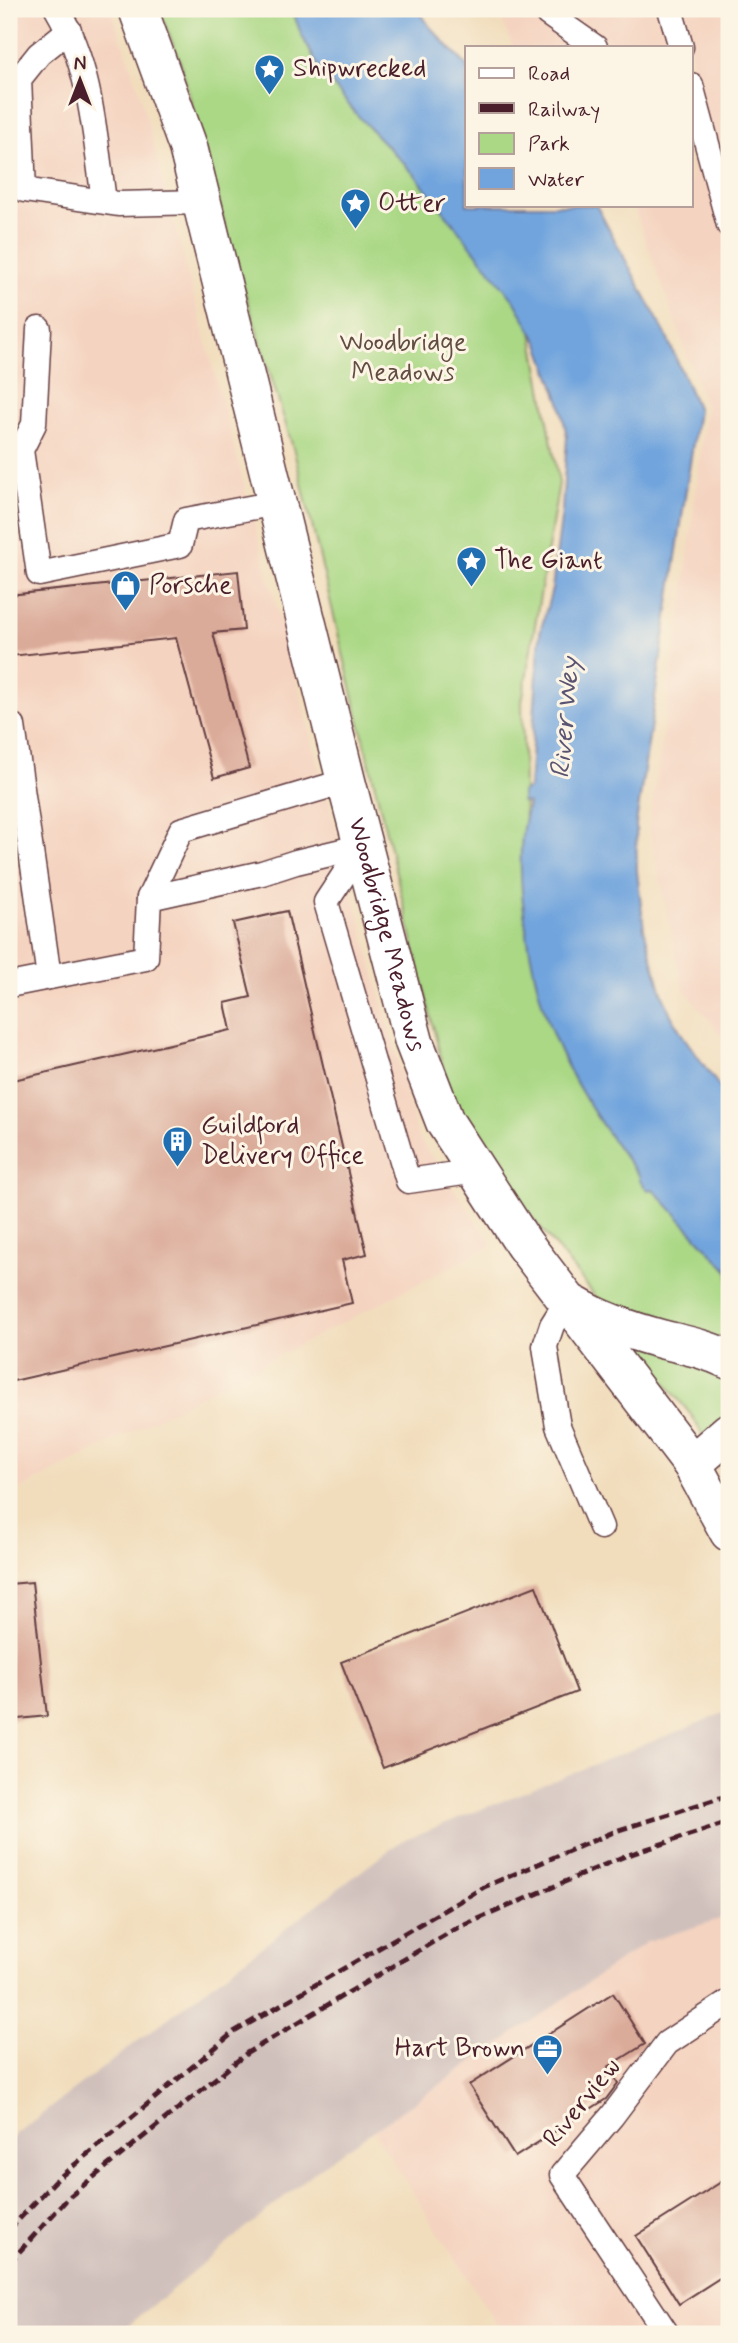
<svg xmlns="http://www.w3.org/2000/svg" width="738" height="2343" font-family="Mynerve,sans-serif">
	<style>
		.built { fill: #f4d3c0 }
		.industrial { fill: #d0c0bc }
		.green { fill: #aad885; stroke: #7a7c58; stroke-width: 2 }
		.water { fill: #71a4dd; stroke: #5e6284; stroke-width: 2 }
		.building { fill: #dbab9a }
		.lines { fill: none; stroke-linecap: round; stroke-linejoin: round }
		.lane-casing { stroke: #633c41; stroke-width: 27 }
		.secondary-casing { stroke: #633c41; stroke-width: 41 }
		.lane { stroke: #fff; stroke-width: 24 }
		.secondary { stroke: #fff; stroke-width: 38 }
		.rail { stroke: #4a1f2b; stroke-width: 5; stroke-dasharray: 10 5; stroke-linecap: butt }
		.labels { text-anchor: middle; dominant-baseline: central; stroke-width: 6; stroke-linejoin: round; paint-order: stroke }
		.poi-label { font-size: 26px; fill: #4a1f2b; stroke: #fcf5e5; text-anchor: start }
		.park-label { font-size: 26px; fill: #624d42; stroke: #fcf5e5 }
		.street-label { font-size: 26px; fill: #4a1f2b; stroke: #fcf5e5 }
		.water-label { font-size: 28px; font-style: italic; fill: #5a5472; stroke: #fcf5e5 }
	</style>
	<rect width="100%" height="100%" fill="#fcf5e5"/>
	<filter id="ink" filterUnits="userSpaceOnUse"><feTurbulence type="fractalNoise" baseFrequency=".0143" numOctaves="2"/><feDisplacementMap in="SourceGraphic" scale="14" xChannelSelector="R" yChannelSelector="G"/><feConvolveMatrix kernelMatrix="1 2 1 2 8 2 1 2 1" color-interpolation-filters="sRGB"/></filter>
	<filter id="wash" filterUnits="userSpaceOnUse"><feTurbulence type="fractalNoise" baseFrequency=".00686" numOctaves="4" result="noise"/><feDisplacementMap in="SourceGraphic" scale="28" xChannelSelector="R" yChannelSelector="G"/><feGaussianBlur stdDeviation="1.57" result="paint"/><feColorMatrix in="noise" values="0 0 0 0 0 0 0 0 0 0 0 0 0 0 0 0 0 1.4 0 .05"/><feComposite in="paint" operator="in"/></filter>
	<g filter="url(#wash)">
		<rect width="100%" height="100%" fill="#f1ddbc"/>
		<g class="built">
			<path d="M9,9H111L140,94L418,1137L493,1245L9,1495Z"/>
			<path d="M498,9H729V1045L683,988L649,827L682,605L706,408L633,205H691V47H513Z"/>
			<path d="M729,1916V2334H503L373,2130L647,1942Z"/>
		</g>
		<path class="industrial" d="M729,1711V1916L647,1942L323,2165L118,2334H9V2143L17,2133L401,1841Z"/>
		<path class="green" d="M159,9H298L437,175L528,310L559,483L522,702L526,876L729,1261V1481L692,1416L522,1205L450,1096L294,451L230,244L180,61Z"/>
		<path class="water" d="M292,9H418L430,27L467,66V205H596L666,335L698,410L636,824L637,871L644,929L661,990L671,1015L683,1036L729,1100V1272L653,1189L648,1190L639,1180L640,1177C608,1136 573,1084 553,1035C532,983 516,890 522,835C523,824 526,813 528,803L522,802V792L529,788L540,633L552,589L562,511L567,437L560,402L539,344L515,302L415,175L357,115L319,68L301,34Z"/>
		<g id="blocks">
			<g class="building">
				<path d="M238,571L244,630L213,633L249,768L214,778L176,638L11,656L9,595Z"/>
				<path d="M287,911L367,1254L342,1260L352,1303L9,1382V1081L231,1030L225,1003L251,997L233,923Z"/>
				<path d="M32,1582L47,1716L9,1720V1584Z"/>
				<path d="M536,1586L577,1692L383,1768L341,1662Z"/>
				<path d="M613,1993L645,2044L608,2067L618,2083L606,2099L515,2157L469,2085Z"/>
				<path d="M729,2177V2272L679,2304L636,2236Z"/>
			</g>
		</g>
	</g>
	<g filter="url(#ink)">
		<use href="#blocks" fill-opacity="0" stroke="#633c41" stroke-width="2"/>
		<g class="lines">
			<defs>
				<g id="lane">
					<path d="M57,9C91,66 95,137 104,201"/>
					<path d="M547,9L548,14L595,47"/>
					<path d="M670,9L681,47"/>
					<path d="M69,30L39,54L19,79L24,190L118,204L202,202"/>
					<path d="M691,85L729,225"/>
					<path d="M39,329L34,424L21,450L39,574L180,545L186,520L276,503"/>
					<path d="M9,726H13L49,977"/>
					<path d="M346,781L181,830L149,898L262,873L296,862L363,846"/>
					<path d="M363,846L326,902L408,1181L477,1171"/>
					<path d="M9,985L146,958L149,898"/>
					<path d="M567,1301L552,1325L545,1346L549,1373L558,1426L601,1527"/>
					<path d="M667,2334L562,2175L612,2116L667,2043L729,2002"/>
				</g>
				<g id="secondary">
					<path id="s1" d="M138,9L188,147L346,781L414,1042L445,1122L524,1244L692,1464L729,1532"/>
					<path d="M574,1305C601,1321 631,1331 661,1339C685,1345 707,1349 729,1360"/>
					<path d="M692,1464L729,1432"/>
				</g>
			</defs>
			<use href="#lane" class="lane-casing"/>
			<use href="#secondary" class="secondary-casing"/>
			<use href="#lane" class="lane"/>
			<use href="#secondary" class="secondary"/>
			<g class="rail">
				<path d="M9,2230L54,2182L234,2032L484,1887L616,1831L729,1795"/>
				<path d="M9,2263L69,2197L247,2053L455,1929L625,1856L729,1822"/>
			</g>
		</g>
	</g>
	<defs>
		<symbol id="sight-pin" viewBox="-11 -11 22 30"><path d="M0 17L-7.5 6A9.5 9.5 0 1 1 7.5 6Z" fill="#1f6fb2" stroke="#fcf5e5"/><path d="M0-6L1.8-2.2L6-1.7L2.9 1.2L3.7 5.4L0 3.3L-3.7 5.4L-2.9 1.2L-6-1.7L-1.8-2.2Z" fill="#fff"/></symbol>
		<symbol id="shop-pin" viewBox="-11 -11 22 30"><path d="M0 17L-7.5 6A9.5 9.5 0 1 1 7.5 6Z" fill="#1f6fb2" stroke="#fcf5e5"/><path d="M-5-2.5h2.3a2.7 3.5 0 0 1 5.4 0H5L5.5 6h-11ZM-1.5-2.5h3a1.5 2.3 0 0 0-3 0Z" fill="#fff"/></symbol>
		<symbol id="building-pin" viewBox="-11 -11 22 30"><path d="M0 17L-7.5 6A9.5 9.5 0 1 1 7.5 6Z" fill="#1f6fb2" stroke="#fcf5e5"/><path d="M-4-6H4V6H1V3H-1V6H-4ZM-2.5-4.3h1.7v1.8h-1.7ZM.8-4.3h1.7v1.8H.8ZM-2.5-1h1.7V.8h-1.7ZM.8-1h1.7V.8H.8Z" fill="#fff"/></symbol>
		<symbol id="office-pin" viewBox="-11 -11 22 30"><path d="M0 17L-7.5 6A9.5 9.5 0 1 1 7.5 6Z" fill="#1f6fb2" stroke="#fcf5e5"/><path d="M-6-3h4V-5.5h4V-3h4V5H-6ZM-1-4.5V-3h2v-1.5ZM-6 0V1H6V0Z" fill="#fff"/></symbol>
	</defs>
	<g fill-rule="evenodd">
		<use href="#sight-pin" x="252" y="52" width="35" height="47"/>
		<use href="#sight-pin" x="338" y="186" width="35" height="47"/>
		<use href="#sight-pin" x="454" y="544" width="35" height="47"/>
		<use href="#shop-pin" x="108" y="568" width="35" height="47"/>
		<use href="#building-pin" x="160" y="1124" width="35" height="47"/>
		<use href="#office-pin" x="530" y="2032" width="35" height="47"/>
	</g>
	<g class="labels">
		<g class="poi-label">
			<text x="293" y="69">Shipwrecked</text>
			<text x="378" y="204">Otter</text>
			<text x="494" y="561">The Giant</text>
			<text x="149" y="586">Porsche</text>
			<text x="201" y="1126">Guildford<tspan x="201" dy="30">Delivery Office</tspan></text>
			<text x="525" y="2049" text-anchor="end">Hart Brown</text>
		</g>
		<g class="park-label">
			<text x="403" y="343">Woodbridge<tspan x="403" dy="30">Meadows</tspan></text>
		</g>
		<g class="street-label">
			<text stroke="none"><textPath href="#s1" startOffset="959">Woodbridge Meadows</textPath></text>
			<text transform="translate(582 2103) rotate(-51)">Riverview</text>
		</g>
		<g class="water-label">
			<text transform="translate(566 718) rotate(-85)">River Wey</text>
		</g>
	</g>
	<rect width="738" height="2343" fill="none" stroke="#fcf5e5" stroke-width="35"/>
	<rect x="465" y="46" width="228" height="161" fill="#fcf5e5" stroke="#b59f9b" stroke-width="2"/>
	<rect x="479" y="68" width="35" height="10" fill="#ffffff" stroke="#b59f9b" stroke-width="2"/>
	<text x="528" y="80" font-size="21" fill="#4a1f2b">Road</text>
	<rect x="479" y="103" width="35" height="10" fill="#4a1f2b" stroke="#b59f9b" stroke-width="2"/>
	<text x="528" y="116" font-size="21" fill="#4a1f2b">Railway</text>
	<rect x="479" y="133" width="35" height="21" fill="#aad885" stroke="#b59f9b" stroke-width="2"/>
	<text x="528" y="150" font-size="21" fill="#4a1f2b">Park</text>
	<rect x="479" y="168" width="35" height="21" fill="#71a4dd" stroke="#b59f9b" stroke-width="2"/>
	<text x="528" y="186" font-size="21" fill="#4a1f2b">Water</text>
	<g transform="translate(80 80)" stroke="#fcf5e5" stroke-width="5" paint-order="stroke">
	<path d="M0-5L12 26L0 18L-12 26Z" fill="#4a1f2b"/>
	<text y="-10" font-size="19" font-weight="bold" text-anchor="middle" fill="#4a1f2b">N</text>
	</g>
</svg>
